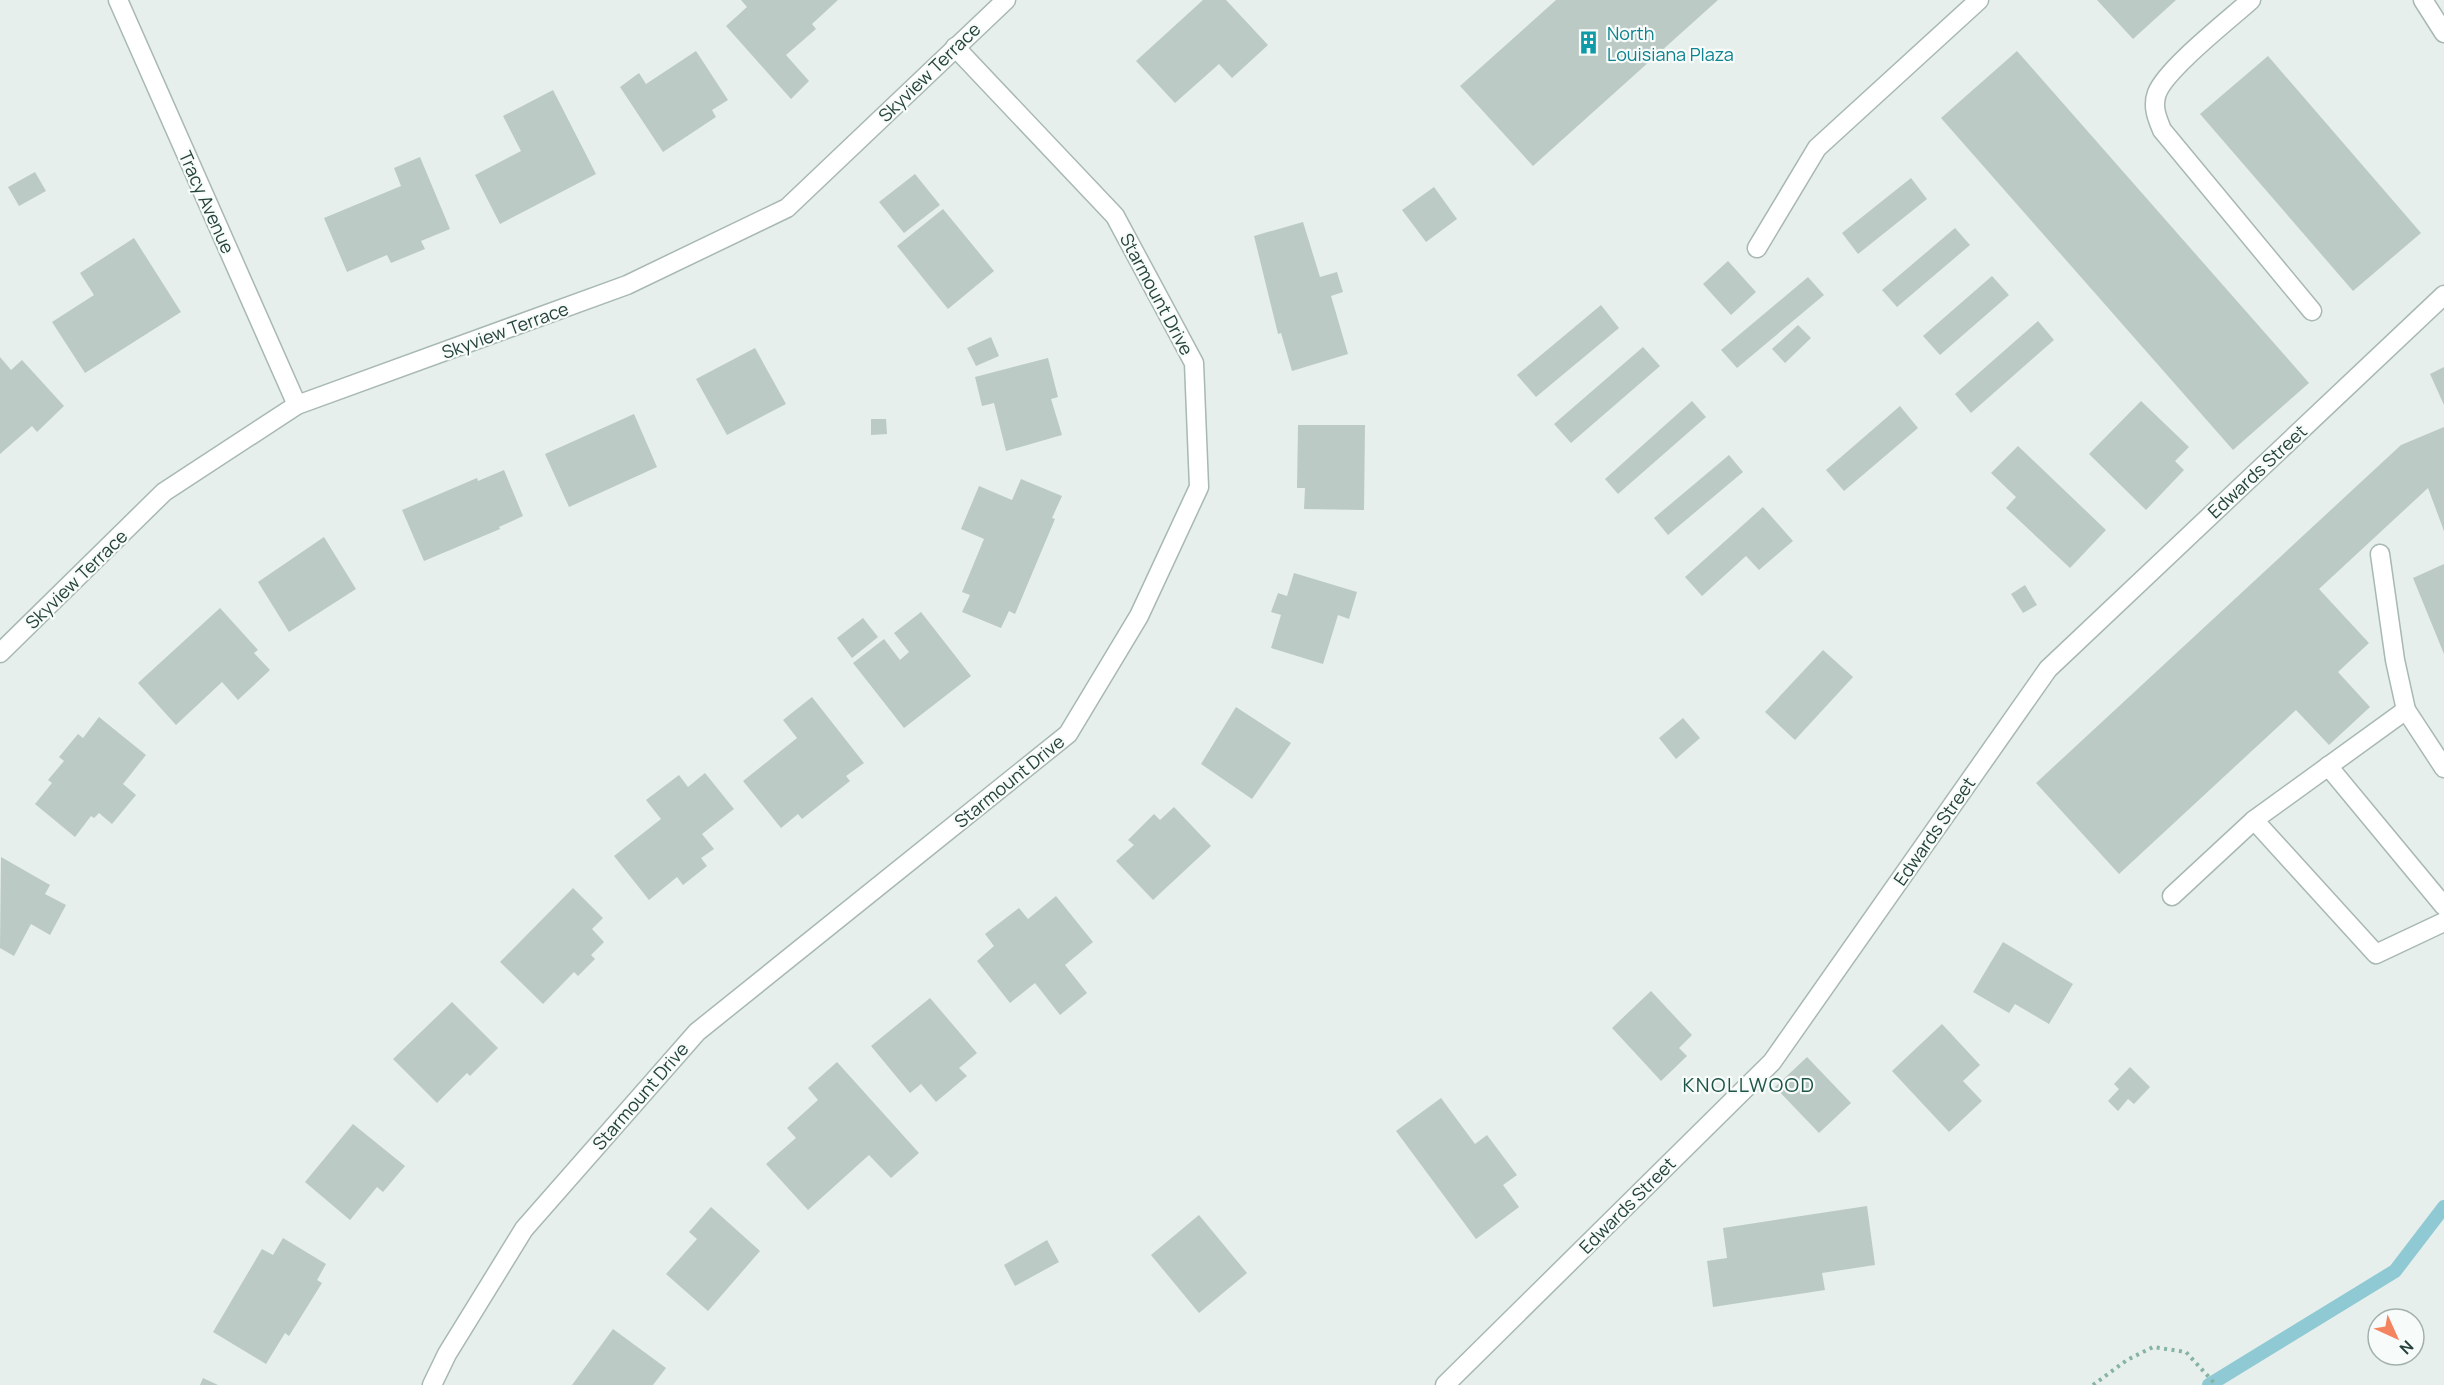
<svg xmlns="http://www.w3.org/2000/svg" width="2444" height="1385" font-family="Manrope,sans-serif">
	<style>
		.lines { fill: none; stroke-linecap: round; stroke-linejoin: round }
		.stream { stroke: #8ec9d4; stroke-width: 14 }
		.building { fill: #bbcac4 }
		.minor-casing { stroke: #a8b8b2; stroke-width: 21 }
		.path { stroke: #86b3a5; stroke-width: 4; stroke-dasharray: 3 4.5; stroke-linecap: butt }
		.minor { stroke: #fff; stroke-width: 18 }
		.labels { text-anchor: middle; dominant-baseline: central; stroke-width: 4.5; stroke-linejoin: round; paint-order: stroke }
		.culture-label { font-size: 18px; fill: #0d838f; stroke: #f7fbf9; text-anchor: start }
		.street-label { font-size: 18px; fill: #24423a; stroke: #f7fbf9 }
		.neighbourhood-label { font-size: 20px; letter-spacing: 1.5px; fill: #1f5548; stroke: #f7fbf9 }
	</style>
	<rect width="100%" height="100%" fill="#e6efeb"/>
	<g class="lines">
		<path class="stream" d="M2209,1385L2395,1271L2444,1207"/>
	</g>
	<g class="building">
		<path d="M741,0H838L812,24L816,29L786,55L809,81L791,99L726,26L747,7Z"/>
		<path d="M1203,0H1226L1268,45L1232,78L1219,64L1175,103L1136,61Z"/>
		<path d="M1556,0H1718L1533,166L1460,86Z"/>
		<path d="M2097,0H2176L2133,39Z"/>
		<path d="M696,51L728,100L712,110L716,117L663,152L620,87L639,73L646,84Z"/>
		<path d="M2017,51L2309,383L2233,450L1941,118Z"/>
		<path d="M2268,56L2421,233L2353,291L2200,114Z"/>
		<path d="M553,90L596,174L500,224L475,175L521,151L503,116Z"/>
		<path d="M420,157L450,229L421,241L425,249L391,263L387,255L347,272L324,218L401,186L394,168Z"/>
		<path d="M35,172L46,191L19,206L8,187Z"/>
		<path d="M915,174L940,205L904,233L879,202Z"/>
		<path d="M1911,178L1927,199L1858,254L1842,233Z"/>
		<path d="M1434,187L1457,219L1426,242L1402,210Z"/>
		<path d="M943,209L994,271L948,309L897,246Z"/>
		<path d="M1303,222L1320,277L1337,272L1343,292L1331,296L1348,354L1292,371L1281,333L1278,334L1254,236Z"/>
		<path d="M1955,228L1970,245L1897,307L1882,290Z"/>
		<path d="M134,238L181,312L85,373L52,322L94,295L80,273Z"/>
		<path d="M1728,261L1756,292L1731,315L1703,284Z"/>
		<path d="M1992,276L2009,295L1940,355L1923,336Z"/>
		<path d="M1808,277L1824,295L1737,368L1721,350Z"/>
		<path d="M1601,305L1619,328L1536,397L1517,375Z"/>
		<path d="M2038,321L2054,340L1971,413L1955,394Z"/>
		<path d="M1798,325L1811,338L1785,363L1772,349Z"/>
		<path d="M991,337L999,356L976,366L967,348Z"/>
		<path d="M1643,347L1660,366L1571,443L1554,424Z"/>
		<path d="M755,348L786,404L727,435L696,379Z"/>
		<path d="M0,357L11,370L22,360L64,406L37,432L32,426L0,454Z"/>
		<path d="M1048,358L1058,397L1051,399L1062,435L1006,451L994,403L982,406L975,377Z"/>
		<path d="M2444,367V405L2430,374Z"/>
		<path d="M1692,401L1706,417L1618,494L1605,479Z"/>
		<path d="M2141,401L2189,447L2175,461L2184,470L2146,510L2089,454Z"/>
		<path d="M1900,406L1918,428L1844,491L1826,470Z"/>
		<path d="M634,414L657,467L569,507L545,454Z"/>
		<path d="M871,419H886L887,434L871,435Z"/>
		<path d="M1298,425H1365L1364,510L1304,509L1305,488H1297Z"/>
		<path d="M2444,427V531L2428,488L2319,589L2369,643L2338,672L2370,707L2329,745L2296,710L2119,874L2036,783L2401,445Z"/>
		<path d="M2018,446L2106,530L2070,568L2006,508L2016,497L1991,473Z"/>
		<path d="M1729,455L1743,472L1668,535L1654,518Z"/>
		<path d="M504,470L523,516L499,527L500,529L424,561L402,510L477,478L478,481Z"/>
		<path d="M1021,479L1062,496L1052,518L1055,519L1015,614L1009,611L1001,628L962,612L970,595L962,592L984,539L961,529L979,486L1012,500Z"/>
		<path d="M1763,507L1793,541L1759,570L1746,556L1702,596L1685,577Z"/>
		<path d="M324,537L356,589L289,632L258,582Z"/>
		<path d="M2444,564V654L2413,578Z"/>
		<path d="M1294,573L1357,592L1349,619L1338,615L1323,664L1271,648L1281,615L1271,612L1278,593L1287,596Z"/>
		<path d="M2025,585L2037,605L2023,613L2011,594Z"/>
		<path d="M220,608L258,650L254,653L270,670L238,700L222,682L176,725L138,683Z"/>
		<path d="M921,612L971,676L904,728L853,663L884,639L900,660L909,652L894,633Z"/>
		<path d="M863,618L878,637L852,658L837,638Z"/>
		<path d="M1823,650L1853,677L1795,740L1765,712Z"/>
		<path d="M812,697L864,763L846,776L850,781L802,819L798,814L781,828L743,781L797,738L783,720Z"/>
		<path d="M1236,707L1291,743L1252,799L1201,764Z"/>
		<path d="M99,717L146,755L123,784L136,795L112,824L99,813L94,818L91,816L75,837L35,804L52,783L48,780L64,761L59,757L78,734L83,738Z"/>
		<path d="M1683,718L1700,738L1676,759L1659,738Z"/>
		<path d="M705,773L734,809L702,834L714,849L701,858L707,866L683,885L677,877L649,900L614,856L661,819L646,800L679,775L688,787Z"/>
		<path d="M1174,807L1211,846L1153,900L1116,861L1134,845L1128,840L1154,814L1160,820Z"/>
		<path d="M1,857L50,885L45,894L66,905L50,935L31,924L14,956L0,948Z"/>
		<path d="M573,888L603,918L592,929L604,942L591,955L595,959L578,976L574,972L543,1004L500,962Z"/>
		<path d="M1056,896L1093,942L1065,965L1087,993L1060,1015L1035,983L1010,1003L977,961L994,946L985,934L1019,908L1028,919Z"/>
		<path d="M2003,942L2073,984L2049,1024L2015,1004L2009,1013L1973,992Z"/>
		<path d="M1651,991L1692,1035L1679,1048L1687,1056L1661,1081L1612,1028Z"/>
		<path d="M930,998L977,1053L959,1068L967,1076L936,1102L921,1084L910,1093L871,1046Z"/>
		<path d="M452,1002L498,1048L470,1076L467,1073L437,1103L393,1059Z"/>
		<path d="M1942,1024L1980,1065L1963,1081L1982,1101L1949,1132L1892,1071Z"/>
		<path d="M1807,1057L1851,1103L1819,1133L1775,1087Z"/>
		<path d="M837,1062L919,1153L891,1178L869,1155L808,1210L766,1164L796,1138L787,1128L818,1100L808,1088Z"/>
		<path d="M2130,1067L2150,1087L2134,1104L2128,1099L2118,1111L2108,1101L2119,1089L2114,1084Z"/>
		<path d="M1441,1098L1475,1144L1487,1135L1517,1175L1503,1185L1519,1207L1476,1239L1396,1131Z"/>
		<path d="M353,1124L405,1166L383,1192L377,1187L350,1220L305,1182Z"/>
		<path d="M1867,1206L1875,1265L1822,1273L1825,1290L1713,1307L1707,1261L1727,1258L1723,1228Z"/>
		<path d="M711,1207L760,1251L708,1311L666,1274L697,1239L689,1232Z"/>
		<path d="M1199,1215L1247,1273L1199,1313L1151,1255Z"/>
		<path d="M283,1238L326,1264L317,1280L322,1283L289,1336L285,1333L266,1364L213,1332L262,1249L273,1255Z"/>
		<path d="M1047,1240L1059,1262L1015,1286L1004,1265Z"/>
		<path d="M613,1329L666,1368L653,1385H572Z"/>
		<path d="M203,1378L218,1385H200Z"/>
	</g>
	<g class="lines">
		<defs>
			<g id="minor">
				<path d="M118,0L297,405"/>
				<path d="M2251,0C2230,19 2166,69 2157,93C2152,106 2157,118 2162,130L2312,311"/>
				<path d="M2423,0L2444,33"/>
				<path d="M1757,248L1817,148L1979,0"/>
				<path d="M2380,554L2395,660L2406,710L2444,768"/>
				<path d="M0,653L164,492L297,405L627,285L787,208L1006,0"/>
				<path d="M2328,766L2444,906"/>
				<path d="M2254,820L2376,954L2444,922"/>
				<path d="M2172,896L2254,820L2406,710"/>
				<path d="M432,1385L447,1354L524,1229L697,1032L1068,734L1139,616L1199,487L1194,363L1115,216L955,47"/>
				<path d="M1445,1385L1772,1062L2048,669L2444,295"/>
			</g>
		</defs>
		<use href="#minor" class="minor-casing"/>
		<path class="path" d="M2093,1385L2127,1360L2153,1347L2186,1352L2216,1385"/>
		<use href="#minor" class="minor"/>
	</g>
	<defs>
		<symbol id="building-bare" viewBox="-9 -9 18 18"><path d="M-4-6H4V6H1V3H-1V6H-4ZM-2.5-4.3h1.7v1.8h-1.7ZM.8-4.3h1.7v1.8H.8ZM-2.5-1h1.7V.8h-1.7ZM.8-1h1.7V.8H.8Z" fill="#0f9aa8" stroke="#f7fbf9" stroke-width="2.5" paint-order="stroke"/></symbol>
	</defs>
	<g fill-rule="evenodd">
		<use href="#building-bare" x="1572" y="26" width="33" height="33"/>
	</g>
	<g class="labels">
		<g class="culture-label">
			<text x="1607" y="33">North<tspan x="1607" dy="21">Louisiana Plaza</tspan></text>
		</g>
		<g class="street-label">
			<text transform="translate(929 72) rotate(-44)">Skyview Terrace</text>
			<text transform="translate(207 202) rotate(66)">Tracy Avenue</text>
			<text transform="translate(1157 294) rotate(62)">Starmount Drive</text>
			<text transform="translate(505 330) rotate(-20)">Skyview Terrace</text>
			<text transform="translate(2257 471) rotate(-43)">Edwards Street</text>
			<text transform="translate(76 579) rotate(-44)">Skyview Terrace</text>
			<text transform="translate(1009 781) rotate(-39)">Starmount Drive</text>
			<text transform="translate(1934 831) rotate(-55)">Edwards Street</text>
			<text transform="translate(640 1096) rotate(-49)">Starmount Drive</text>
			<text transform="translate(1627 1205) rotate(-45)">Edwards Street</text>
		</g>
		<g class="neighbourhood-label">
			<text x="1749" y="1084">KNOLLWOOD</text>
		</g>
	</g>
	<g transform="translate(2396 1337) rotate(135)"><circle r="28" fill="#f7fbf9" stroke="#a3b1ad" stroke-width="1.5"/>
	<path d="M0-4.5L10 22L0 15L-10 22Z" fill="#f4845f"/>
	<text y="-9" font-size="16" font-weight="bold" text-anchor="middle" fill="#24423a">N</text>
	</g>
</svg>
